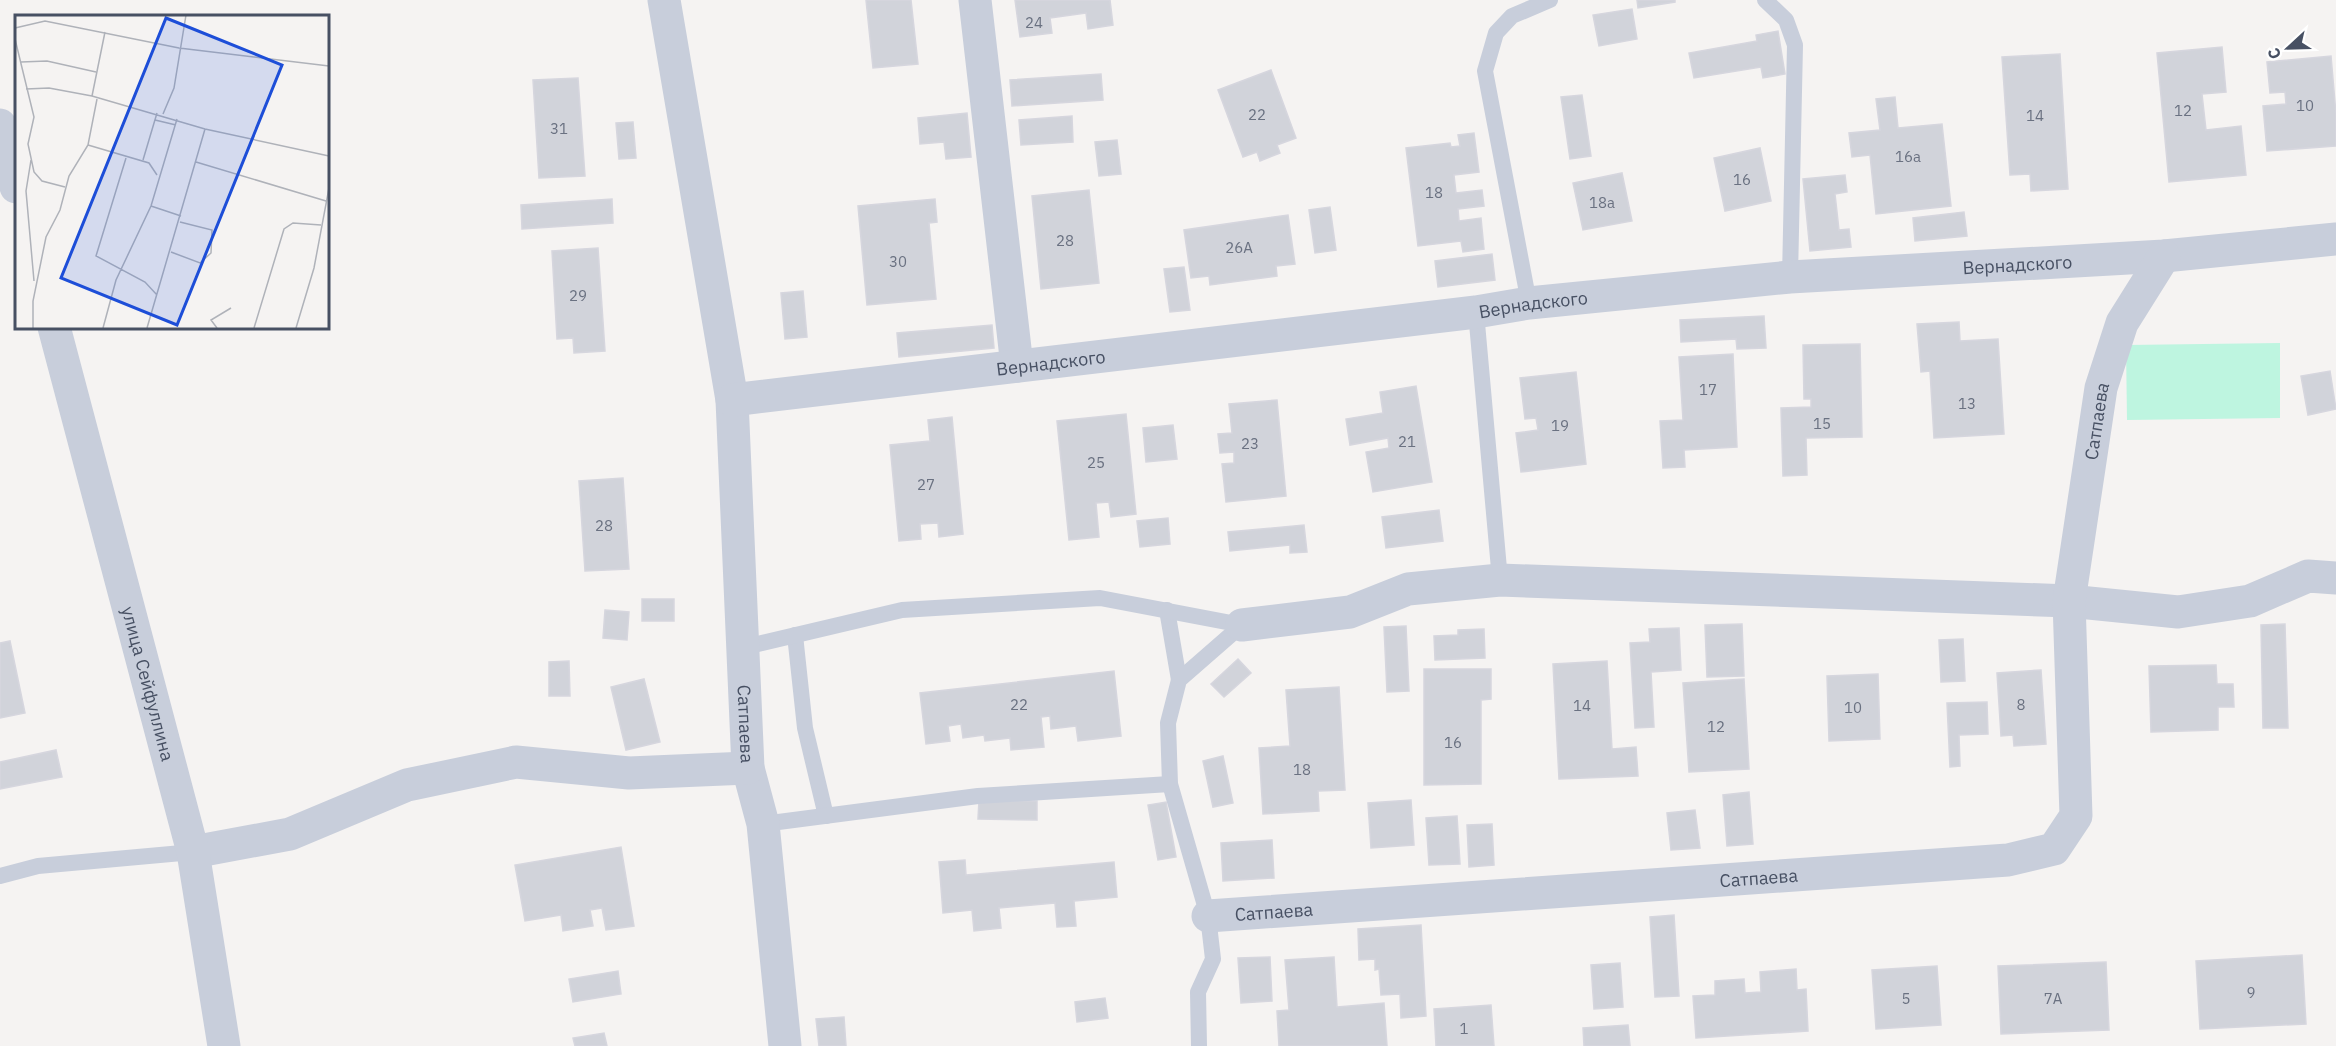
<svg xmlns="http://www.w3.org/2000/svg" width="2336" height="1046" font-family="'IBM Plex Sans',sans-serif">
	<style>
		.green { fill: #bef5e0 }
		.building { fill: #d1d3da; stroke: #d6d6de; stroke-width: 1.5 }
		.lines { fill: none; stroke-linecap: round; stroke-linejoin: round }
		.service { stroke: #c8cedb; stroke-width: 16 }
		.minor { stroke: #c8cedb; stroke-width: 33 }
		.tertiary { stroke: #c8cedb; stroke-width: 33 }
		.labels { text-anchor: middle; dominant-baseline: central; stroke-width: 6; stroke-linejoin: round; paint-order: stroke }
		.number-label { font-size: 15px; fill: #6a7181 }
		.street-label { font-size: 18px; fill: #475063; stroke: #fff }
		.inset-road { fill: none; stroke: #afb2b9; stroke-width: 1.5 }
		.view { fill: #1d4ed8; fill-opacity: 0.15; stroke: #1d4ed8; stroke-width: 3 }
		.inset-edge { fill: none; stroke: #475063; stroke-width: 3 }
	</style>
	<rect width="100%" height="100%" fill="#f5f3f2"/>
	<path class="green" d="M2280,343V418L2127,420L2126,345Z"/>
	<g class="building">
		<path d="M866,0H911L918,64L873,68Z"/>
		<path d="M1015,0H1110L1113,25L1088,29L1086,13L1050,18L1052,33L1020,37Z"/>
		<path d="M1637,0H1675V2L1638,8Z"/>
		<path d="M1632,9L1637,39L1599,46L1593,15Z"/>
		<path d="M1778,31L1785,74L1763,78L1761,67L1694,78L1689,53L1757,41L1756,35Z"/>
		<path d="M2222,47L2226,92L2202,94L2206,130L2241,126L2246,175L2169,182L2157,53Z"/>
		<path d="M2060,54L2068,189L2031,191L2030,174L2010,175L2002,57Z"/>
		<path d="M2331,56L2336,114V146L2267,151L2263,106L2286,104L2285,92L2270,93L2267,62Z"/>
		<path d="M1271,70L1296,138L1277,145L1280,153L1260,161L1257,152L1243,157L1218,90Z"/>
		<path d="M1101,74L1103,100L1012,106L1010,80Z"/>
		<path d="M578,78L585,176L539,178L533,80Z"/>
		<path d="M1582,95L1591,156L1570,159L1561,97Z"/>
		<path d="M1895,97L1898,128L1942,124L1951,206L1876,214L1870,155L1852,157L1849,133L1880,130L1876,99Z"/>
		<path d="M967,113L971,157L946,159L944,142L920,144L918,118Z"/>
		<path d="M1072,116L1073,142L1021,145L1019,120Z"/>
		<path d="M633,122L636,158L619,159L616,123Z"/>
		<path d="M1474,133L1479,172L1454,175L1456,193L1482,190L1484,206L1458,209L1459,221L1481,218L1484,249L1463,252L1461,241L1418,246L1406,148L1450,143L1451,147L1460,146L1458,135Z"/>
		<path d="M1117,140L1121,174L1099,176L1095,142Z"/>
		<path d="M1760,148L1771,201L1725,211L1714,158Z"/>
		<path d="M1622,173L1632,221L1583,230L1573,183Z"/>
		<path d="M1845,175L1847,192L1835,194L1839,230L1849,229L1851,247L1810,251L1803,179Z"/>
		<path d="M1089,190L1099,283L1041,289L1032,196Z"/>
		<path d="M612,199L613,223L522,229L521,205Z"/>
		<path d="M935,199L937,222L929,223L936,299L867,305L858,206Z"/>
		<path d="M1330,207L1336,250L1315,253L1309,210Z"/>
		<path d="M1964,212L1967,236L1915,241L1913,218Z"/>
		<path d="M1288,215L1295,264L1276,266L1277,276L1210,285L1209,276L1191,278L1184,230Z"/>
		<path d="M598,248L605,351L574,353L573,338L557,339L552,251Z"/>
		<path d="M1492,254L1495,280L1438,287L1435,261Z"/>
		<path d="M1184,267L1190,310L1170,312L1164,269Z"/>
		<path d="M803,291L807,337L785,339L781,293Z"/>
		<path d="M1764,316L1766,348L1737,349L1736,339L1681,342L1680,320Z"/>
		<path d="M1959,322L1960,341L1998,339L2004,434L1934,438L1930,371L1921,372L1917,324Z"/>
		<path d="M992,325L994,348L899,357L897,333Z"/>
		<path d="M1860,344L1862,437L1806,438L1807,475L1783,476L1781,408L1811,407V399H1804L1803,345Z"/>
		<path d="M1733,354L1737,447L1684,450L1685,467L1663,468L1660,421L1683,420L1679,357Z"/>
		<path d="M2330,371L2336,409L2308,415L2301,376Z"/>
		<path d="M1576,372L1586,464L1521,472L1516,433L1538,430L1536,418L1525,419L1520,378Z"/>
		<path d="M1416,386L1432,482L1373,492L1366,452L1389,448L1388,438L1350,445L1346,419L1383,413L1380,392Z"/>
		<path d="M1277,400L1286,496L1226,502L1222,464L1234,463V452L1220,453L1218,434L1232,433L1229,404Z"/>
		<path d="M1126,414L1136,514L1111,517L1109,502L1096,503L1099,537L1069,540L1057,421Z"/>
		<path d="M952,417L963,534L939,537L938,523L920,524L921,539L899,541L890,445L930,441L928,420Z"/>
		<path d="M1173,425L1177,459L1146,462L1143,428Z"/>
		<path d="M623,478L629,569L585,571L579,481Z"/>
		<path d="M1439,510L1443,541L1386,548L1382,517Z"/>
		<path d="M1168,518L1170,544L1140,547L1137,521Z"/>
		<path d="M1304,525L1307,552L1290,553V545L1230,551L1228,532Z"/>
		<rect x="642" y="599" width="32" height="22"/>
		<path d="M605,610L629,612L627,640L603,638Z"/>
		<path d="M1742,624L1744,676L1707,677L1705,625Z"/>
		<path d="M2285,624L2288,728H2263L2261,625Z"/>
		<path d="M1406,626L1409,691L1387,692L1384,627Z"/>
		<path d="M1679,628L1681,670L1651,672L1654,727L1635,728L1630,643L1650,642L1649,629Z"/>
		<path d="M1484,629L1485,658L1435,660L1434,636L1458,635V630Z"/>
		<path d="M1963,639L1965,681L1941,682L1939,640Z"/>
		<path d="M10,641L25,713L0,718V643Z"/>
		<path d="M1238,659L1251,673L1224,697L1211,684Z"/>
		<path d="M569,661L570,696H549V662Z"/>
		<path d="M1607,661L1612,749L1636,747L1638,776L1559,779L1553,664Z"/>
		<path d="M2216,665L2217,684H2233L2234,707H2218V730L2151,732L2149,666Z"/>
		<path d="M1424,669H1491V699L1481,700V784L1424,785Z"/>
		<path d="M2041,670L2046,744L2014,746L2013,735L2001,736L1997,673Z"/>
		<path d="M1114,671L1121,736L1078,741L1076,726L1051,729L1050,716L1041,717L1044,747L1011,750L1010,738L985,741L984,735L963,738L961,724L948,726L950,741L926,744L920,693Z"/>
		<path d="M1878,674L1880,739L1829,741L1827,676Z"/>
		<path d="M644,679L660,742L626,750L611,687Z"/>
		<path d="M1744,679L1749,769L1689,772L1683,683Z"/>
		<path d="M1339,687L1345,790L1318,791L1319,811L1263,814L1259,748L1290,746L1286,690Z"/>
		<path d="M1987,702L1988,734L1959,735L1960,766L1950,767L1947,703Z"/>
		<path d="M56,750L62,777L0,789V762Z"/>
		<path d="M1223,756L1233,803L1213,807L1203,761Z"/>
		<path d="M1749,792L1753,844L1727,846L1723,795Z"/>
		<path d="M979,800L1037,801V820L978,819Z"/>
		<path d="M1411,800L1414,845L1371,848L1368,803Z"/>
		<path d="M1166,802L1176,857L1158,860L1148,805Z"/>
		<path d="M1695,810L1700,848L1671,850L1667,813Z"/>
		<path d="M1457,816L1460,864L1429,865L1426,818Z"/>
		<path d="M1492,824L1494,865L1469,867L1467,825Z"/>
		<path d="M1272,840L1274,878L1223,881L1221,843Z"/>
		<path d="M621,847L634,926L606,930L602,908L590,910L593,926L563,931L561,915L525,921L515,865Z"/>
		<path d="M965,860L966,875L1114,862L1117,897L1074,901L1076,926L1057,927L1055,903L999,908L1001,928L974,931L972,910L943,913L939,862Z"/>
		<path d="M1674,915L1679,996L1655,997L1650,917Z"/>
		<path d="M1421,925L1426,1016L1401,1018L1400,994L1381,995L1379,969L1375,970V959L1359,960L1358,929Z"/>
		<path d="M2302,955L2306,1024L2200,1029L2196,961Z"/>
		<path d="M1270,957L1272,1001L1241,1003L1238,958Z"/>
		<path d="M1334,957L1337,1007L1384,1003L1387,1046H1279L1277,1011L1289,1010L1285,960Z"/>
		<path d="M2106,962L2109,1030L2001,1034L1998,966Z"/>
		<path d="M1620,963L1623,1007L1594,1009L1591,965Z"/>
		<path d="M1937,966L1941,1025L1876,1029L1872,970Z"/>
		<path d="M1796,969L1797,990L1806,989L1808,1031L1696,1038L1693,996L1715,995V981L1744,979L1745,993L1761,992L1760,972Z"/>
		<path d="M618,971L621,994L573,1002L569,979Z"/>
		<path d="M1105,998L1108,1018L1077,1022L1075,1002Z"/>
		<path d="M1491,1005L1494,1046H1436L1434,1009Z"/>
		<path d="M844,1017L846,1046H819L816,1019Z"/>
		<path d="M1628,1025L1630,1046H1584L1583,1028Z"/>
		<path d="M604,1033L607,1046H575L573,1038Z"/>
	</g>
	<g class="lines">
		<g class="service">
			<path d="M1765,0L1786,20L1795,45L1790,277"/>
			<path d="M1529,303L1485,71L1496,33L1512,16L1550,0"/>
			<path d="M1476,312L1500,580"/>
			<path d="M1167,610L1179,680"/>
			<path d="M795,635L805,728L826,816"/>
			<path d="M741,648L902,610L1100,598L1242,625"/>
			<path d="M763,824L978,796L1170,784"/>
			<path d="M0,876L38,866L193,852"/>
			<path d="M1199,1046L1198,992L1213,959L1208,916L1170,784L1168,723L1179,680L1242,625"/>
		</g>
		<g class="minor">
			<path id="s1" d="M664,0L732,400L748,768L763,824L785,1046"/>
			<path d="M975,0L1017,366"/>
			<path id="s2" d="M732,400L1476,312L1529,303L1790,277L2164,256L2336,239"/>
			<path d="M1242,625L1350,612L1408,589L1500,580L2069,601L2178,612L2250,601L2308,576L2336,578"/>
			<path d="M193,852L290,834L407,785L516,762L629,773L748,768"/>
			<path id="s3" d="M1208,916L2008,860L2054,849L2076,816L2069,601L2101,388L2122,323L2164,256"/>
		</g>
		<g class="tertiary">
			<path d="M0,125L16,187"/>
			<path id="s4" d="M54,327L193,852L224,1046"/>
		</g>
	</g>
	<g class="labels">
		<g class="number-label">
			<text x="1034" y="22">24</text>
			<text x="2305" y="105">10</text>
			<text x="2183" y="110">12</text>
			<text x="1257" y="114">22</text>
			<text x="2035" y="115">14</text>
			<text x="559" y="128">31</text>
			<text x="1908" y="156">16а</text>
			<text x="1742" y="179">16</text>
			<text x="1434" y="192">18</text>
			<text x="1602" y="202">18а</text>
			<text x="1065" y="240">28</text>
			<text x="1239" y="247">26А</text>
			<text x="898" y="261">30</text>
			<text x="578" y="295">29</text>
			<text x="1708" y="389">17</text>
			<text x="1967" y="403">13</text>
			<text x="1822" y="423">15</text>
			<text x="1560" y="425">19</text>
			<text x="1407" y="441">21</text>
			<text x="1250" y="443">23</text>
			<text x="1096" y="462">25</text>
			<text x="926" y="484">27</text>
			<text x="604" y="525">28</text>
			<text x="1019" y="704">22</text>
			<text x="2021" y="704">8</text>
			<text x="1582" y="705">14</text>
			<text x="1853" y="707">10</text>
			<text x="1716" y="726">12</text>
			<text x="1453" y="742">16</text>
			<text x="1302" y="769">18</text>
			<text x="2251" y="992">9</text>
			<text x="1906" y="998">5</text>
			<text x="2053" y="998">7А</text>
			<text x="1464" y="1028">1</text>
		</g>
		<g class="street-label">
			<text stroke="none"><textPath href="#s2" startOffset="1293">Вернадского</textPath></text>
			<text stroke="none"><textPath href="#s2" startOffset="807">Вернадского</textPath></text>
			<text stroke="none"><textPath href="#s2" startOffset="321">Вернадского</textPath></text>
			<text stroke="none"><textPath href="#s3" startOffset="1286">Сатпаева</textPath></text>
			<text stroke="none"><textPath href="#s4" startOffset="369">улица Сейфуллина</textPath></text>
			<text stroke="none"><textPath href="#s1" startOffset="730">Сатпаева</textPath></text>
			<text stroke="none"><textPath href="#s3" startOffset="552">Сатпаева</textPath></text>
			<text stroke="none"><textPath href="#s3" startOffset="66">Сатпаева</textPath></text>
		</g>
	</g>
	<g transform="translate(15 15)">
		<rect width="314" height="314" fill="#f5f3f2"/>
		<path class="inset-road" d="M0,13L30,6L164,33L314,51M0,24L19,102L13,129L19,157L27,166L50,172M6,47L32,46L81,57M11,74L34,73L77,81L190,114L314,141M77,81L90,17M148,99L159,73L171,0M140,105L161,110M73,130L134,148L142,160M111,143L81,241L130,267L142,280M16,145L11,176L19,266M128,145L142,98M181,147L311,186M136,191L166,201M156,237L185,248L196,238L197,215L165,207M0,287V310M18,313V286L31,222L45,195L54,161L73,130L82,84M88,313L101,265L136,191L162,104M132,313L190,114M202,313L196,305L216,293M239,313L269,214L278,208L306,210M281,313L299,253L314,173"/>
		<path class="view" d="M151,3L267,50L162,310L46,263Z"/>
		<rect width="314" height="314" class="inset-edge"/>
	</g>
	<g transform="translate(2288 48) rotate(248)" stroke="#ffffff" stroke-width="4.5" paint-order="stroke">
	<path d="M0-4.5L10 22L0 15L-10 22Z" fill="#475063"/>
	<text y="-9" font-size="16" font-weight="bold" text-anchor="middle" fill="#475063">С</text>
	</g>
</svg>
